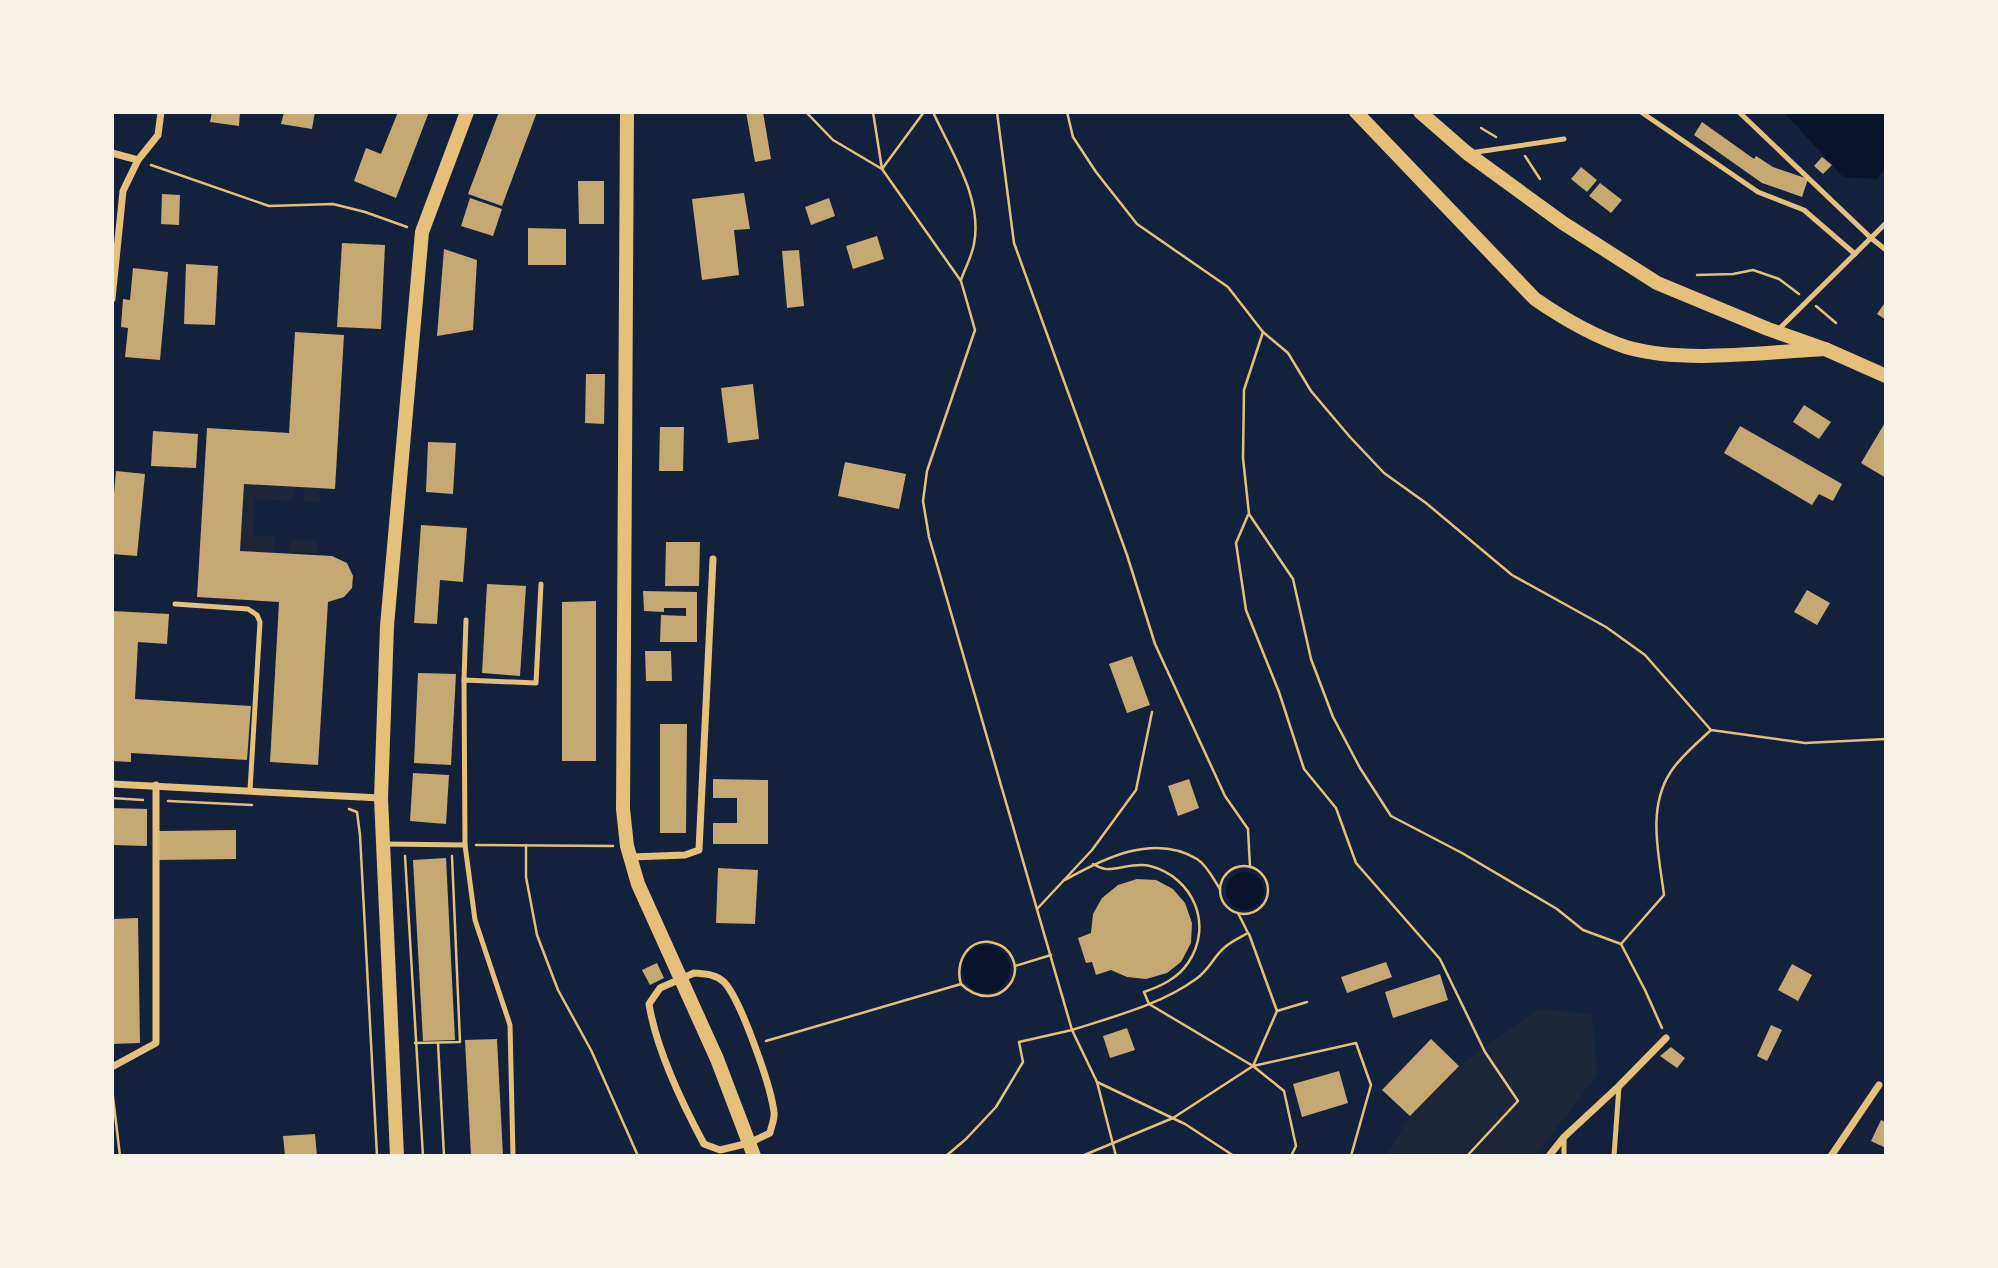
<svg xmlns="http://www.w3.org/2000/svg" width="1998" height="1268" font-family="Inter,sans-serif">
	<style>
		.green { fill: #1d2539 }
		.water { fill: #0b132b }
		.building { fill: #c6a872 }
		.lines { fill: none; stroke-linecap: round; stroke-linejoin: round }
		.path { stroke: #e5c07b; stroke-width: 2.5 }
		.service { stroke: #e5c07b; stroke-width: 5 }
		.minor { stroke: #e5c07b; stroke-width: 7 }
		.secondary { stroke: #e5c07b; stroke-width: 14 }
	</style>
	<rect width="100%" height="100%" fill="#14213d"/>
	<g class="green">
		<path d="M244,484L295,487L293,501L255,499L253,535L275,537L274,553L240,551Z"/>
		<path d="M304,488L321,490L320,503L303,501Z"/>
		<path d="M290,540L318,541L317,553L290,552Z"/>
		<path d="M1538,1009L1592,1014L1597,1075L1535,1156H1386L1410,1116L1459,1066Z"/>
	</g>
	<g class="water">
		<path d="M1784,112H1886V168L1877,179L1843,177Z"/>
		<circle cx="1245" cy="891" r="19"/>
		<circle cx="986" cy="969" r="24"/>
	</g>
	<g class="building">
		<path d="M212,112H240L239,126L210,122Z"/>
		<path d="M284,112H315L312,129L281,124Z"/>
		<path d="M398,112H429L396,198L354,181L366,148L381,154Z"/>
		<path d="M499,112H537L502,206L468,194Z"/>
		<path d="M746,112H763L771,159L755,162Z"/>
		<path d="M1702,122L1754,159L1756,156L1773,167L1808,179L1802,197L1762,183L1694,135Z"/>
		<path d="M1822,157L1832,165L1823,174L1814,166Z"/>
		<path d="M1581,167L1597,180L1587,192L1571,179Z"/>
		<path d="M578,181H604V224H579Z"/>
		<path d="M1600,183L1622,200L1611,213L1589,196Z"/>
		<path d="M744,193L750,229L734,230L739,275L702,280L692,199Z"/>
		<path d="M162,194L180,195L179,225L161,224Z"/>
		<path d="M470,198L502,209L493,236L461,226Z"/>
		<path d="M829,198L835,216L811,225L805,207Z"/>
		<path d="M528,228L566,229V265H528Z"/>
		<path d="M877,236L884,259L853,269L846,246Z"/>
		<path d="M342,243L385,245L381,329L337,327Z"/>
		<path d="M444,249L477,260L473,330L437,336Z"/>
		<path d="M799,250L804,306L787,308L782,251Z"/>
		<path d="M186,264L218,266L215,325L184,324Z"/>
		<path d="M133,268L168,272L160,360L125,357L128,328L121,327L123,299L130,300Z"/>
		<path d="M1886,301V320L1877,314Z"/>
		<path d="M295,332L344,335L335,489L244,484L240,551L332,556L347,563L353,576L352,588L344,597L328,602L318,765L270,762L279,602L197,597L207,428L289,433Z"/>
		<path d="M586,374H605L604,424L585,423Z"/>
		<path d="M753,384L759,439L728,443L721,388Z"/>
		<path d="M1804,405L1831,422L1819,439L1793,422Z"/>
		<path d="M1886,421V478L1861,463Z"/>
		<path d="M1740,426L1842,484L1833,501L1819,494L1812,505L1724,453Z"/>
		<path d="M660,427H684L683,471H659Z"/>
		<path d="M153,431L198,434L196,468L151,466Z"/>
		<path d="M428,442L456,443L453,494L426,492Z"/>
		<path d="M845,462L906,474L899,509L838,496Z"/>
		<path d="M116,471L145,474L137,556L112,554V517Z"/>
		<path d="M421,525L467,528L463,582L440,580L437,624L414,623Z"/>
		<path d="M666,542H700L699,586H665Z"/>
		<path d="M487,584L526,586L520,676L482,673Z"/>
		<path d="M1807,590L1830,603L1817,625L1794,612Z"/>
		<path d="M643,591L697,592V642H660L661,615L686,616V608H664V612L644,611Z"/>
		<path d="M596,601V761H562V602Z"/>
		<path d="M112,611L169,614L167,644L138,642L135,699L251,706L247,760L131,753V762L112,761Z"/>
		<path d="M645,651H671L672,681H646Z"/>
		<path d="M1132,656L1150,705L1127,713L1109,664Z"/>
		<path d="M418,673L456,674L451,765L414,763Z"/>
		<path d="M660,724H687L686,833H660Z"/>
		<path d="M413,773L449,775L446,824L410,821Z"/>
		<path d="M713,779L768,780V844H713V823H737V798H713Z"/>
		<path d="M1189,779L1199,808L1178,816L1168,786Z"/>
		<path d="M112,808L147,809V846L112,845Z"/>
		<path d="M236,830V859L159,860V831Z"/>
		<path d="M446,858L455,1040L423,1041L413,860Z"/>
		<path d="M718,868L758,870L755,924L716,923Z"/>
		<path d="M1137,879L1156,880L1173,889L1185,903L1192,923L1191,943L1181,962L1167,973L1146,979L1127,977L1111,970L1096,975L1092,962L1086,963L1078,938L1091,933L1093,914L1102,898L1118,885Z"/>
		<path d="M138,918L140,1043L112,1044V919Z"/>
		<path d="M1386,962L1392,977L1347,993L1341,977Z"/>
		<path d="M657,963L664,978L650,985L642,970Z"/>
		<path d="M1792,964L1812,975L1798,1001L1778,990Z"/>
		<path d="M1440,974L1448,1000L1393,1018L1385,992Z"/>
		<path d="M1771,1025L1782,1030L1767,1061L1757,1056Z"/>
		<path d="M1127,1028L1135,1050L1110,1058L1103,1036Z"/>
		<path d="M497,1039L503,1156H471L465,1040Z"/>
		<path d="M1431,1039L1459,1066L1410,1116L1382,1090Z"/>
		<path d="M1671,1047L1685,1058L1677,1068L1660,1056Z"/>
		<path d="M1339,1071L1348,1103L1302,1117L1293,1084Z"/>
		<path d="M1881,1120L1886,1122V1148L1871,1141Z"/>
		<path d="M315,1134L317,1156H285L283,1136Z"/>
	</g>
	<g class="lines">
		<g class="path">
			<path d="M806,112L833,140L882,169L924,112"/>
			<path d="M873,112L882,169L961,281L975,330L927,471L923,501L929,537L1072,1030L1019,1042L1023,1062L996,1107L966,1139L946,1156"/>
			<path d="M933,112C951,152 983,198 974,244C972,256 965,268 961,280"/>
			<path d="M997,112L1014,243L1127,555L1155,644L1225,796L1248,829L1250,867"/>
			<path d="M1067,112L1073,137L1096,172L1137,224L1228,287L1263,332L1288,353L1311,391L1350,437L1384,473L1426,503L1512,575L1606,627L1645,655L1711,730L1805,743L1886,739"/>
			<path d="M1481,128L1496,137"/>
			<path d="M1525,156L1540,179"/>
			<path d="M151,165L269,206L333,204L365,212L407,227"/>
			<path d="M1697,275L1733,274L1753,270L1779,279L1799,294"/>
			<path d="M1816,306L1836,323"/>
			<path d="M1263,332L1244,390L1243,458L1249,514L1293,579L1311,659L1333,717L1360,768L1391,816L1462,853L1557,909L1583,930L1621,944"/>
			<path d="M1248,515L1236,543L1246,610L1279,692L1304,769L1336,808L1356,863L1440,959L1485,1052L1518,1101L1467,1156"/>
			<path d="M112,798L143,800"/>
			<path d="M168,801L252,805"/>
			<path d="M349,809L357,812L360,835L377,1156"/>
			<path d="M476,845L613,846"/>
			<path d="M526,845V877L537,935L558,990L591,1050L638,1156"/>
			<path d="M405,856L423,1156"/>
			<path d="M1093,864C1097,866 1103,870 1108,869C1121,869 1136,862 1150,866C1193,877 1214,925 1188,963C1177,979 1161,986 1144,992L1149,1004L1253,1066L1284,1091L1296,1146L1291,1156"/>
			<circle cx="1244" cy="890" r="24"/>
			<path d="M1065,880C1104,858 1154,833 1197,859C1207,865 1214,880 1220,889"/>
			<path d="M1038,908L1092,850L1136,790L1152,712"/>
			<path d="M1015,966L1051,955"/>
			<path d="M1277,1011L1307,1002"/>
			<path d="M1662,1028L1645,990L1621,944L1664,895C1659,855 1647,809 1670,773C1679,758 1698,742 1711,730"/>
			<path d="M766,1041L961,984C976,999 999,1002 1012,981C1020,966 1011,947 994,943C969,936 954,962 961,984"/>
			<path d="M415,1043L460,1042L452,856"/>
			<path d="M438,1043L444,1156"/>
			<path d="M1253,1066L1356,1043L1371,1085L1351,1156"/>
			<path d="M1097,1082L1185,1124L1234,1156"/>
			<path d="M112,1089L120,1156"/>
			<path d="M1082,1156L1173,1118L1253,1066L1277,1011L1249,934"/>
			<path d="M1116,1156L1097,1082L1072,1030C1115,1016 1160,1005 1196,979C1209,970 1214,956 1225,947C1232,941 1241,937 1248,933L1238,913"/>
		</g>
		<g class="service">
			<path d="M1641,112L1758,192L1804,210L1855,254"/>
			<path d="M1739,112L1871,238L1886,250"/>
			<path d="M1470,153L1564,139"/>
			<path d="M1778,330L1886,223"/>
			<path d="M175,604L248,609L257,615L260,622L250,790"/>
			<path d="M464,680L466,620"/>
			<path d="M386,844L465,845"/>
			<path d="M513,1156L510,1025L475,920L465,845L464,680L536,683L541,584"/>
			<path d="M1564,1156V1138"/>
			<path d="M1614,1156L1619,1086"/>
		</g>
		<g class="minor">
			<path d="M112,153L138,160"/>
			<path d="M112,299L123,191L138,160L158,135L161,112"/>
			<path d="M112,784L380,798"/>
			<path d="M631,857L685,855L699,850L713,559"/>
			<path d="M694,973C705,974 716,974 724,982C741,1000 771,1087 774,1112C775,1119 771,1127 770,1133L749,1143L720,1150L704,1144C683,1105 656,1048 649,1004L660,988Z"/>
			<path d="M112,1067L156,1043V785"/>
			<path d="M1549,1156L1564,1137L1619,1086L1666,1038"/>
			<path d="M1831,1156L1879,1085"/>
		</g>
		<g class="secondary">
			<path d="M627,112L623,809L627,846L638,884L717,1059L754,1156"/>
			<path d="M1356,112L1535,299C1564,319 1593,336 1626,347C1683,364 1765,352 1825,349"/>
			<path d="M1420,112L1467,153L1563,223L1657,283L1768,329L1825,349L1886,376"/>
			<path d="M397,1156L381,798L387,626L422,232L467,112"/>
		</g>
	</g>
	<rect width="1998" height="1268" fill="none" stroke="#f6f1e7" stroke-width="228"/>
</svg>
